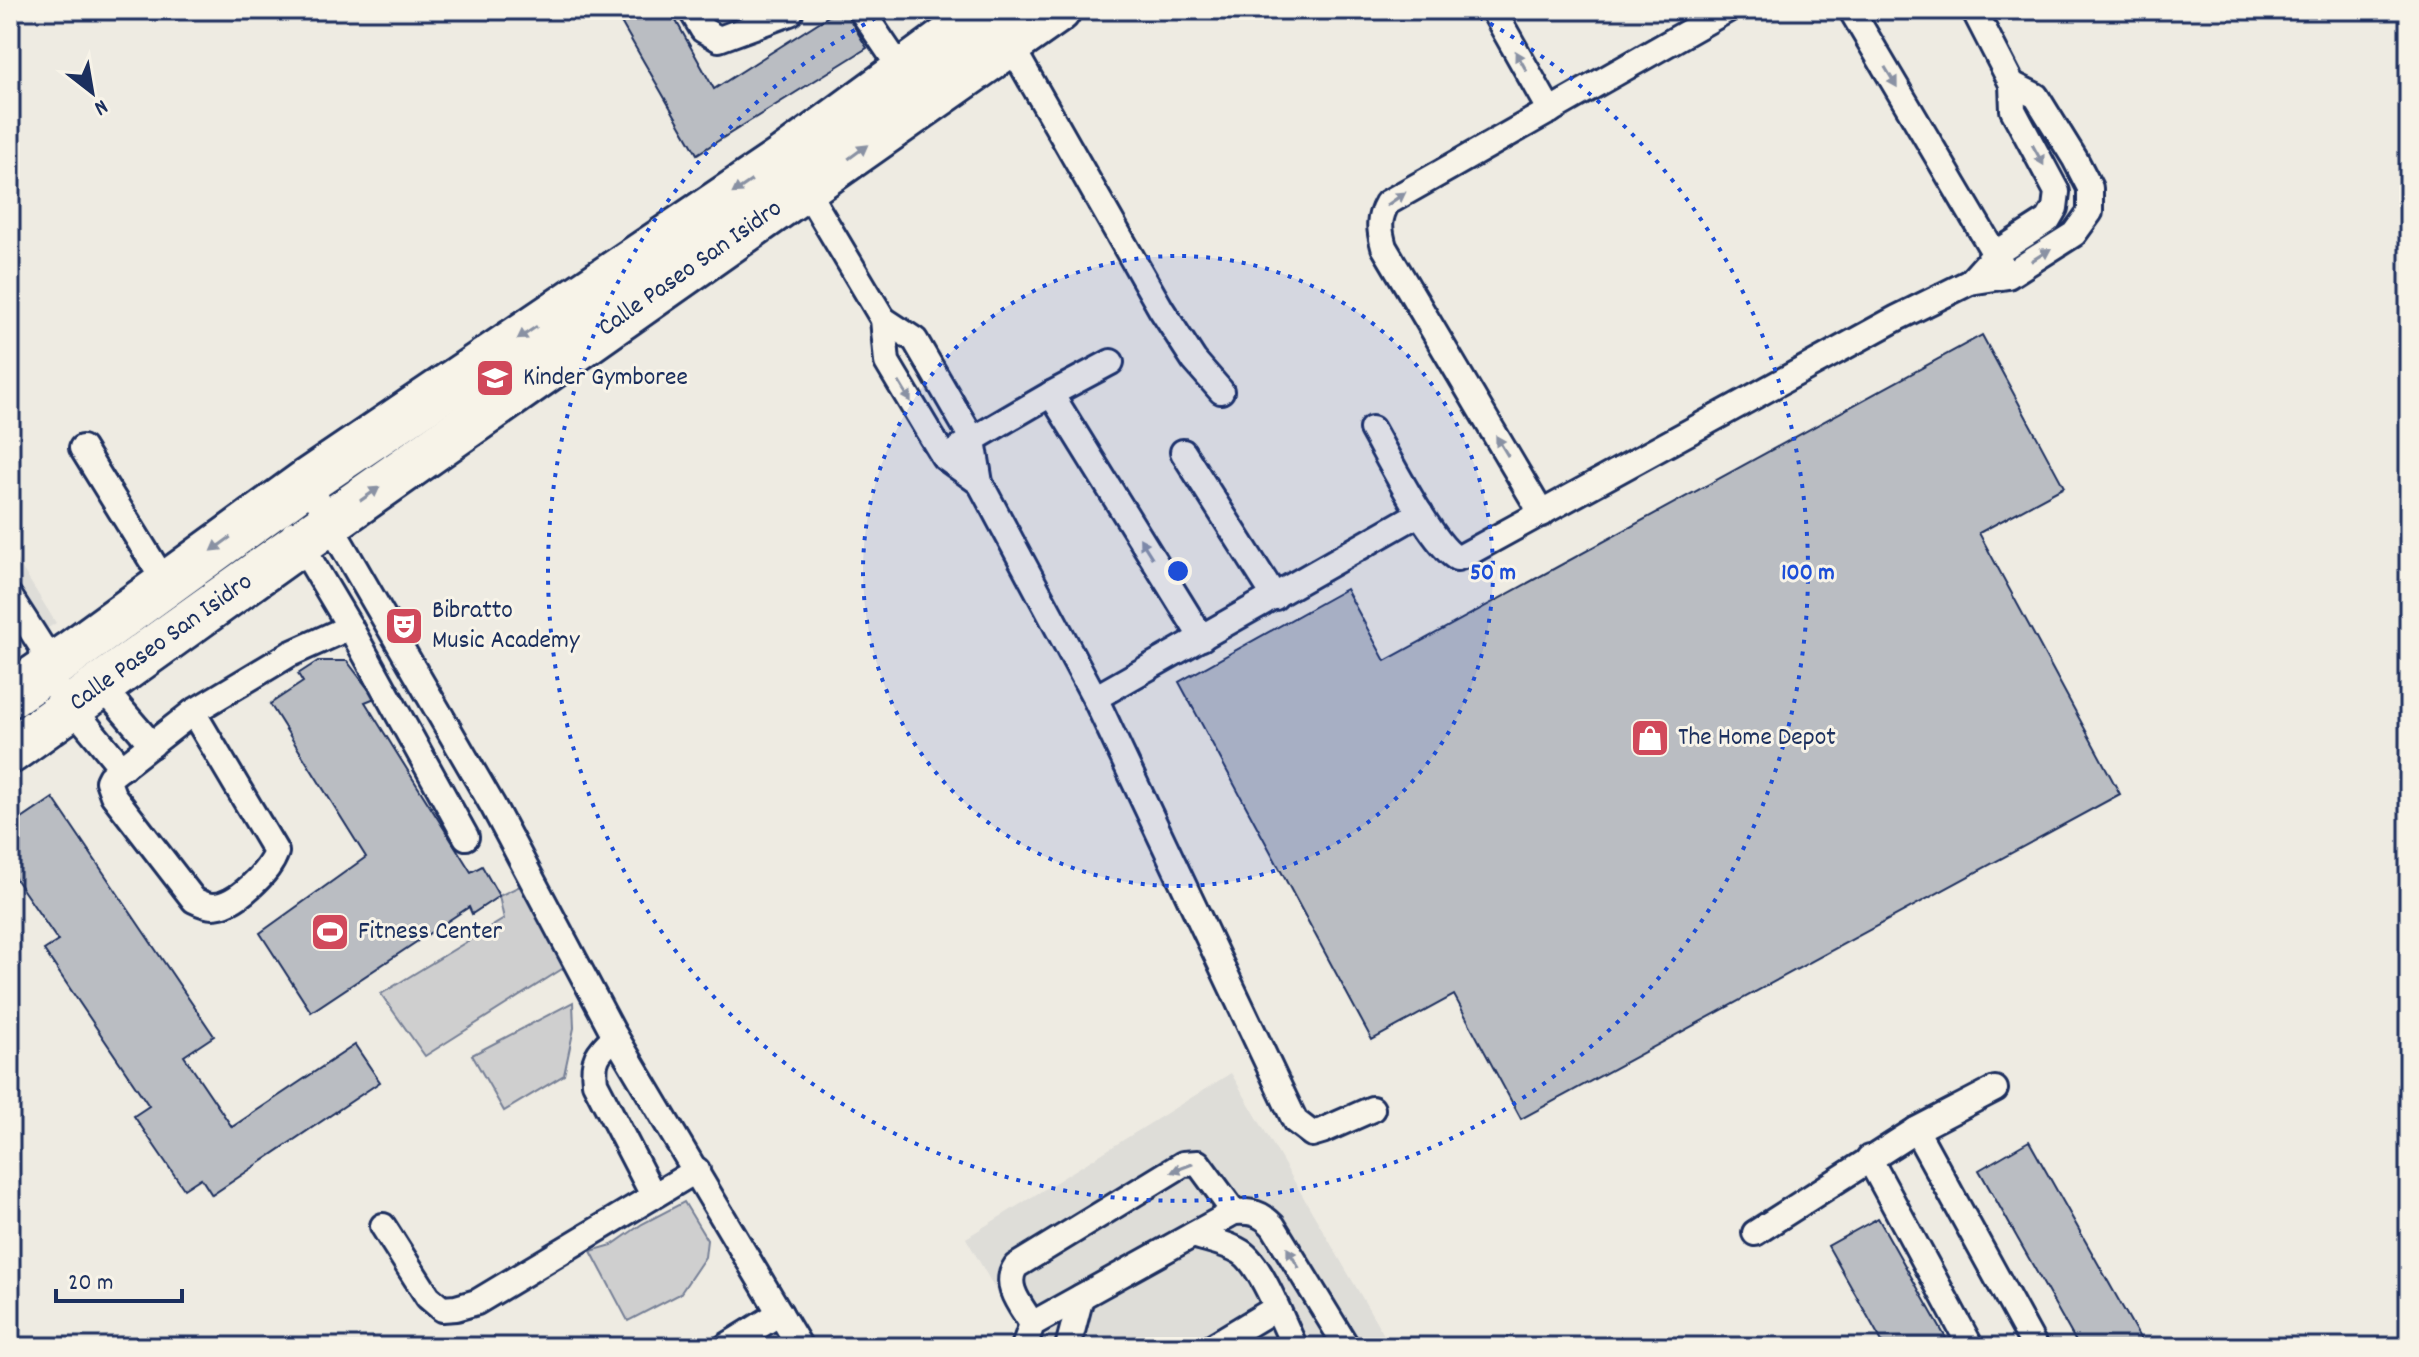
<svg xmlns="http://www.w3.org/2000/svg" width="2419" height="1357" font-family="Dekko,sans-serif">
	<style>
		.built { fill: #deddd8 }
		.green { fill: #cfcfcf; stroke: #757f96; stroke-width: 2 }
		.building { fill: #babdc2; stroke: #1b2f5e; stroke-width: 2 }
		.lines { fill: none; stroke-linecap: round; stroke-linejoin: round }
		.lane-casing { stroke: #1b2f5e; stroke-width: 30 }
		.secondary-casing { stroke: #1b2f5e; stroke-width: 50 }
		.lane { stroke: #f7f3e8; stroke-width: 24 }
		.secondary { stroke: #f7f3e8; stroke-width: 44 }
		.oneway { fill: #8991a3 }
		.ring { fill: none; stroke: #1d4ed8; stroke-width: 4; stroke-dasharray: 4 8 }
		.labels { text-anchor: middle; dominant-baseline: central; stroke-width: 6; stroke-linejoin: round; paint-order: stroke }
		.street-label { font-size: 26px; fill: #1b2f5e; stroke: #f7f3e8 }
		.poi-label { font-size: 26px; fill: #1b2f5e; stroke: #f7f3e8; text-anchor: start }
		.centre { fill: #1d4ed8; stroke: #f7f3e8; stroke-width: 4 }
		.ring-label { font-size: 24px; text-anchor: middle; font-weight: bold; fill: #1d4ed8; stroke: #f7f3e8; stroke-width: 6; stroke-linejoin: round; paint-order: stroke }
	</style>
	<rect width="100%" height="100%" fill="#eeebe2"/>
	<filter id="ink" filterUnits="userSpaceOnUse"><feTurbulence type="fractalNoise" baseFrequency=".0125" numOctaves="2"/><feDisplacementMap in="SourceGraphic" scale="16" xChannelSelector="R" yChannelSelector="G"/><feConvolveMatrix kernelMatrix="1 2 1 2 8 2 1 2 1" color-interpolation-filters="sRGB"/></filter>
	<g filter="url(#ink)">
		<g class="built">
			<path d="M10,549L56,623L10,652Z"/>
			<path d="M1231,1073L1391,1347H1028L966,1238Z"/>
		</g>
		<g class="green">
			<path d="M526,883L570,964L425,1056L381,994L504,919L499,896Z"/>
			<path d="M573,1002L574,1028L564,1075L504,1111L472,1055Z"/>
			<path d="M684,1202L707,1240L705,1257L680,1294L628,1321L591,1251L612,1245L642,1224Z"/>
		</g>
		<g class="building">
			<path d="M614,10H670L714,89L838,10H844L867,48L697,154Z"/>
			<path d="M1982,335L2064,487L1979,533L2120,794L1521,1119L1454,995L1372,1040L1179,682L1346,589L1385,661Z"/>
			<path d="M318,661H347L375,698L365,702L471,872L482,866L499,896L472,914L469,907L311,1012L260,933L366,857L270,704L303,682L298,674Z"/>
			<path d="M53,798L214,1036L184,1056L232,1127L355,1045L380,1082L212,1195L201,1178L184,1189L134,1116L149,1106L44,950L58,941L10,871V827Z"/>
			<path d="M2029,1141L2145,1347H2079L1979,1170Z"/>
			<path d="M1878,1218L1951,1347H1885L1828,1246Z"/>
		</g>
		<g class="lines">
			<defs>
				<g id="lane">
					<path d="M691,10L703,30L719,39L790,13L789,10"/>
					<path d="M861,10L909,81"/>
					<path d="M1493,10L1550,111"/>
					<path d="M1851,10L2002,266"/>
					<path d="M1005,35L1161,309L1194,360L1221,391"/>
					<path d="M799,178L883,319L887,362L927,429L944,457L980,483"/>
					<path d="M1970,282L1995,254L2048,220L2055,208L2057,192L2013,110L2012,84L1974,10"/>
					<path d="M883,319L915,340L973,440L980,483L1095,698L1295,1121L1312,1134L1322,1131L1372,1109"/>
					<path d="M1051,394L1202,638"/>
					<path d="M1372,429C1387,455 1433,547 1457,558L1463,556L1897,318L1970,282L2008,276L2074,234L2090,212V188L2075,159L2036,96L2012,84"/>
					<path d="M960,447L1051,394L1111,362"/>
					<path d="M82,448L166,584"/>
					<path d="M1183,452L1275,597"/>
					<path d="M308,481L329,523L493,806L615,1036L800,1347"/>
					<path d="M1542,514L1384,247C1379,229 1378,219 1387,203L1727,10"/>
					<path d="M294,533L350,627"/>
					<path d="M10,597L42,647L43,672L122,768"/>
					<path d="M96,680L152,745"/>
					<path d="M1095,698L1420,513"/>
					<path d="M193,712L276,852C269,872 236,906 213,906C206,906 200,903 194,900L113,795L108,781L110,777Z"/>
					<path d="M193,712L290,654L350,627L466,837"/>
					<path d="M615,1036C598,1053 592,1058 595,1083L653,1195"/>
					<path d="M1916,1130L2035,1347"/>
					<path d="M1869,1158L1971,1347"/>
					<path d="M383,1226L428,1297L442,1309L456,1308L477,1302L697,1170"/>
					<path d="M1755,1233L1916,1130L1995,1089"/>
					<path d="M1193,1235C1208,1240 1227,1243 1241,1252C1262,1265 1283,1324 1295,1347"/>
					<path d="M1032,1324C1022,1307 1002,1286 1016,1266L1183,1164L1198,1163L1234,1212"/>
					<path d="M725,1347L780,1313"/>
					<path d="M1024,1347L1032,1324L1234,1212C1252,1211 1261,1213 1273,1226L1347,1347"/>
					<path d="M1068,1347L1081,1297"/>
					<path d="M1211,1347L1276,1308"/>
				</g>
				<g id="secondary">
					<path d="M10,695L70,654L308,481L785,158L987,10"/>
					<path id="s1" d="M10,751L300,543L1058,10"/>
				</g>
			</defs>
			<use href="#lane" class="lane-casing"/>
			<use href="#secondary" class="secondary-casing"/>
			<use href="#lane" class="lane"/>
			<use href="#secondary" class="secondary"/>
		</g>
		<defs><path id="oneway-solid" d="M-6-.8H1V-3.2L6.5 0L1 3.2V.8H-6Z" transform="scale(2)"/></defs>
		<g class="oneway">
			<use href="#oneway-solid" transform="translate(1521 61) rotate(-119)"/>
			<use href="#oneway-solid" transform="translate(1891 77) rotate(59)"/>
			<use href="#oneway-solid" transform="translate(858 152) rotate(-36)"/>
			<use href="#oneway-solid" transform="translate(2038 155) rotate(61)"/>
			<use href="#oneway-solid" transform="translate(742 187) rotate(146)"/>
			<use href="#oneway-solid" transform="translate(1396 199) rotate(-35)"/>
			<use href="#oneway-solid" transform="translate(2041 255) rotate(-32)"/>
			<use href="#oneway-solid" transform="translate(527 333) rotate(146)"/>
			<use href="#oneway-solid" transform="translate(905 392) rotate(59)"/>
			<use href="#oneway-solid" transform="translate(1502 446) rotate(-121)"/>
			<use href="#oneway-solid" transform="translate(370 494) rotate(-35)"/>
			<use href="#oneway-solid" transform="translate(221 544) rotate(144)"/>
			<use href="#oneway-solid" transform="translate(1146 548) rotate(-122)"/>
			<use href="#oneway-solid" transform="translate(1182 1168) rotate(159)"/>
			<use href="#oneway-solid" transform="translate(1293 1258) rotate(-121)"/>
		</g>
	</g>
	<circle cx="1178" cy="571" r="315" fill="#1d4ed8" fill-opacity=".12"/>
	<g class="ring">
		<circle cx="1178" cy="571" r="315"/>
		<path d="M1469 12A630 630 0 1 1 887 12"/>
	</g>
	<defs>
		<symbol id="school-square" viewBox="-11 -11 22 22"><rect x="-9" y="-9" width="18" height="18" rx="4" fill="#d1495b" stroke="#f7f3e8"/><path d="M0-5L7-2L0 1L-7-2ZM-4 1L0 2.5L4 1V4Q0 6-4 4Z" fill="#fff"/></symbol>
		<symbol id="theatre-square" viewBox="-11 -11 22 22"><rect x="-9" y="-9" width="18" height="18" rx="4" fill="#d1495b" stroke="#f7f3e8"/><path d="M-5-5.5Q0-4 5-5.5V0Q5 5 0 6Q-5 5-5 0ZM-3.3-2.5H-1v1.5H-3.3ZM1-2.5H3.3v1.5H1ZM-2.8 1Q0 5.5 2.8 1Z" fill="#fff"/></symbol>
		<symbol id="shop-square" viewBox="-11 -11 22 22"><rect x="-9" y="-9" width="18" height="18" rx="4" fill="#d1495b" stroke="#f7f3e8"/><path d="M-5-2.5h2.3a2.7 3.5 0 0 1 5.4 0H5L5.5 6h-11ZM-1.5-2.5h3a1.5 2.3 0 0 0-3 0Z" fill="#fff"/></symbol>
		<symbol id="stadium-square" viewBox="-11 -11 22 22"><rect x="-9" y="-9" width="18" height="18" rx="4" fill="#d1495b" stroke="#f7f3e8"/><path d="M0-5a6.5 5 0 1 0 0 10a6.5 5 0 1 0 0-10ZM-3.5-1.8h7v3.6h-7Z" fill="#fff"/></symbol>
	</defs>
	<g fill-rule="evenodd">
		<use href="#school-square" x="473" y="356" width="44" height="44"/>
		<use href="#theatre-square" x="382" y="604" width="44" height="44"/>
		<use href="#shop-square" x="1628" y="716" width="44" height="44"/>
		<use href="#stadium-square" x="308" y="910" width="44" height="44"/>
	</g>
	<g class="labels">
		<g class="street-label">
			<text stroke="none"><textPath href="#s1" startOffset="834">Calle Paseo San Isidro</textPath></text>
			<text stroke="none"><textPath href="#s1" startOffset="186">Calle Paseo San Isidro</textPath></text>
		</g>
		<g class="poi-label">
			<text x="523" y="378">Kinder Gymboree</text>
			<text x="432" y="611">Bibratto<tspan x="432" dy="30">Music Academy</tspan></text>
			<text x="1678" y="738">The Home Depot</text>
			<text x="358" y="932">Fitness Center</text>
		</g>
	</g>
	<circle cx="1178" cy="571" r="12" class="centre"/>
	<g class="ring-label">
		<text x="1493" y="579">50 m</text>
		<text x="1808" y="579">100 m</text>
	</g>
	<rect width="2419" height="1357" fill="none" stroke="#f7f3e8" stroke-width="40"/>
	<rect x="20" y="20" width="2379" height="1317" fill="none" stroke="#1b2f5e" stroke-width="3" filter="url(#ink)"/>
	<g transform="translate(92 92) rotate(149)" stroke="#f7f3e8" stroke-width="6" paint-order="stroke">
	<path d="M0-6L14 30L0 20L-14 30Z" fill="#1b2f5e"/>
	<text y="-12" font-size="22" font-weight="bold" text-anchor="middle" fill="#1b2f5e">N</text>
	</g>
	<path d="M56 1289v12h126v-12" fill="none" stroke="#1b2f5e" stroke-width="4"/>
	<text x="68" y="1289" font-size="24" fill="#1b2f5e" stroke="#f7f3e8" stroke-width="6" paint-order="stroke">20 m</text>
</svg>
